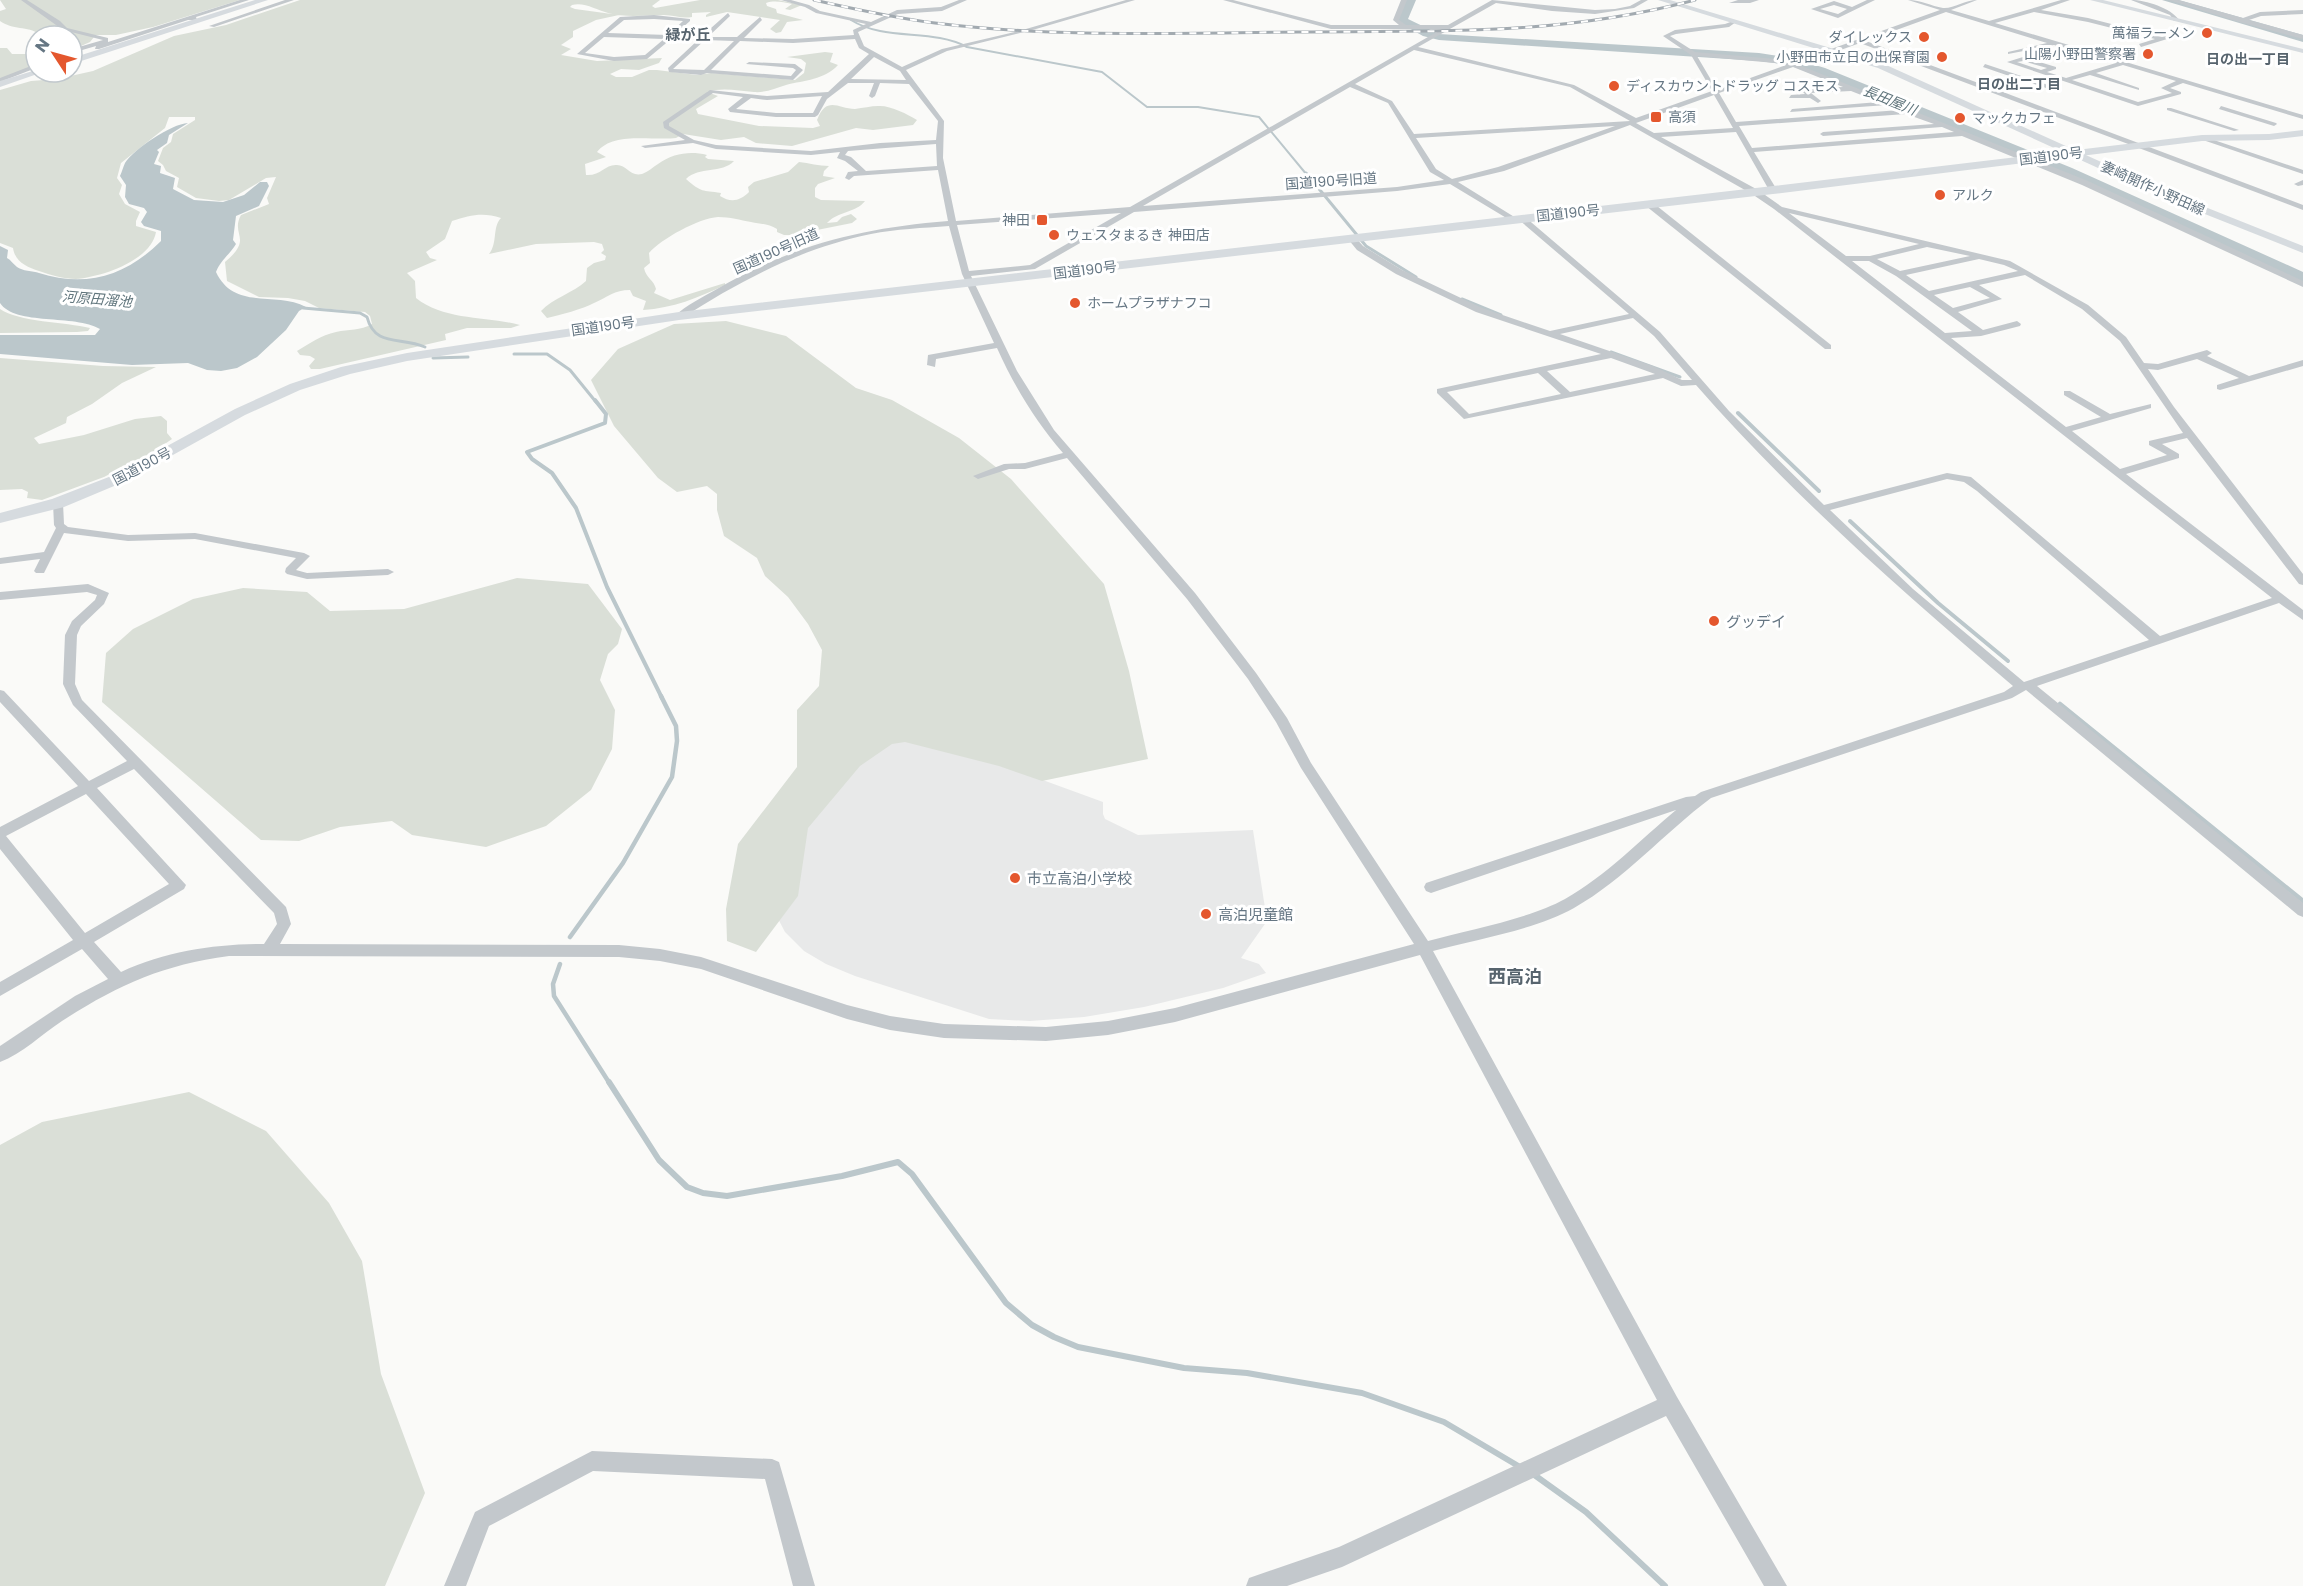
<svg xmlns="http://www.w3.org/2000/svg" width="2303" height="1586" font-family="Poppins,'Noto Sans JP',sans-serif">
	<style>
		.built { fill: #e8e9e9 }
		.green { fill: #dadfd7 }
		.water { fill: #bbc7cb }
		.lines { fill: none; stroke-linecap: round; stroke-linejoin: round }
		.stream-far4 { stroke: #bbc7cb; stroke-width: 2 }
		.stream-far3 { stroke: #bbc7cb; stroke-width: 3 }
		.stream-far2 { stroke: #bbc7cb; stroke-width: 4 }
		.stream-far1 { stroke: #bbc7cb; stroke-width: 4.5 }
		.stream { stroke: #bbc7cb; stroke-width: 6 }
		.river { fill: #bbc7cb; fill-rule: evenodd }
		.minor { fill: #c3c8cc; fill-rule: evenodd }
		.major { fill: #d6dbdf; fill-rule: evenodd }
		.highway { fill: #d6dbdf; fill-rule: evenodd }
		.rail-casing { stroke: #a2aab0; stroke-width: 3 }
		.rail { stroke: #fff; stroke-width: 2; stroke-dasharray: 7; stroke-linecap: butt }
		.poi-dot { fill: #e4572e; stroke: #fff; stroke-width: 2 }
		.labels { text-anchor: middle; dominant-baseline: central; stroke-width: 6; stroke-linejoin: round; paint-order: stroke }
		.far-poi-label { font-size: 14px; fill: #657683; stroke: #fff; text-anchor: start }
		.far-neighbourhood-label { font-size: 14px; font-weight: bold; fill: #57646e; stroke: #fff }
		.far-water-label { font-size: 14px; font-style: italic; fill: #60757c; stroke: #fff }
		.far-street-label { font-size: 14px; fill: #657683; stroke: #fff }
		.far-quarter-label { font-size: 15px; font-weight: bold; fill: #57646e; stroke: #fff }
		.poi-label { font-size: 15px; fill: #657683; stroke: #fff; text-anchor: start }
		.quarter-label { font-size: 18px; font-weight: bold; fill: #57646e; stroke: #fff }
	</style>
	<rect width="100%" height="100%" fill="#fafaf8"/>
	<path class="built" d="M879,720L1103,802V814L1105,819L1138,835L1253,830L1267,921L1241,958L1259,964L1266,973L1223,988L1144,1007L1084,1017L1030,1021L989,1019L855,976L826,964L804,951L785,932L775,913L772,863Z"/>
	<g class="green">
		<path d="M0,0H240L153,27L116,35H91L94,37L90,42L72,50V36H37L39,34C28,26 12,30 0,21V11L6,9Z"/>
		<path d="M300,0H660L652,6L655,8L700,0H778L802,5L790,10L785,9L792,4C783,2 774,0 766,3L767,6L776,9L777,13L803,20L787,22L781,32L776,33L770,29L780,20L727,12L706,17V15L711,12L692,13V17C682,19 674,15 664,15C646,15 626,18 608,13C596,10 585,2 572,5L570,7L575,9L619,15L596,20L573,31V37L561,45L571,49L561,55L597,61L662,58L659,63L639,70L621,69L610,74L616,77H632L649,70H657L697,75L711,73L795,80L804,73L806,63L801,59L787,57L825,52L833,53L830,62L838,65C824,80 805,80 786,85C775,88 766,93 754,92C738,91 723,87 707,92L718,96L696,109L698,114L759,126L813,128L820,126L817,120C827,95 838,109 855,109C863,108 871,106 878,106C890,105 907,114 917,120L913,125L873,130L856,128L792,146L756,143L744,137L721,140L683,134L676,138C653,141 613,131 597,152L606,157L585,164L586,175C601,176 605,164 617,165C627,165 630,177 642,174C648,172 653,167 658,164C674,153 690,151 707,155L705,157L708,159L734,161C722,174 699,166 686,179C702,193 702,190 721,193L720,196C731,203 740,201 749,192L748,187L754,182L788,172L799,162C809,163 819,166 829,166L824,171L823,176L835,178L818,184L815,188V197L821,200L865,201C856,213 838,211 827,223L837,222L842,217L851,214L857,219L852,223L792,235H784L777,232V229C769,224 761,224 751,222C740,220 730,217 718,217C699,218 661,239 649,253L650,263L644,268C646,278 654,280 656,289L654,293L670,300L725,283V285C698,298 673,308 643,310L646,301L633,296L630,290C614,290 608,297 594,303C583,309 560,315 547,318L541,311C553,298 573,293 586,281L587,268L594,263L605,260L606,256L601,253L604,250L602,244L594,242L536,244L489,254C498,243 492,227 501,218C483,212 470,215 452,221L445,239L426,252L430,258L437,260L407,273L415,281L416,298C445,321 487,316 520,325L511,328H467L445,334L446,340L320,369H311L309,366L315,359L310,356L300,355L297,351C309,344 321,335 336,332C349,329 360,331 372,324L370,316L365,312L319,308L305,301L288,298L259,297L227,281L225,262C254,238 230,235 241,215L269,204L267,198L276,177L266,178L229,200L219,201L196,198L177,187L179,178L166,171L163,165L158,161L163,148L171,142L173,134L195,120V117H169L165,128L121,163L117,178L122,185L119,194L125,204L140,212L136,221V226L156,232C151,261 101,277 76,279C63,279 51,275 39,271C27,267 15,262 13,248L0,243V90L31,81L57,79L93,71L174,36L226,25Z"/>
		<path d="M0,48H7L12,54H36L32,61L36,62V68L0,79Z"/>
		<path d="M0,309C18,322 66,322 90,328L88,331L77,332L0,333Z"/>
		<path d="M726,321L786,336L856,388L892,400L959,438L1011,479L1104,584L1129,671L1148,759L1042,781L999,766L905,742L892,744L860,766L808,828L798,896L756,952L727,941L726,909L738,844L797,767V710L819,686L822,650L808,624L788,597L765,576L757,558L724,536L717,510V494L707,486L677,492L658,478L614,426L591,380L618,349L674,324Z"/>
		<path d="M0,358L103,366L156,367L122,383L92,404L67,417L66,423L34,438L39,444L84,435L135,419L161,416L167,421V433L172,439L153,452L104,477L42,500L27,498L28,492L22,489L0,490Z"/>
		<path d="M517,578L588,584L622,629L618,644L608,654L600,680L615,710L612,749L591,790L546,826L486,847L412,835L392,821L340,827L299,841L261,840L102,702L106,653L133,629L193,599L243,588L307,592L330,611L404,609Z"/>
		<path d="M189,1092L266,1131L329,1203L362,1261L381,1374L425,1493L385,1586H0V1145L42,1122Z"/>
	</g>
	<g class="water">
		<path d="M188,123L169,135L167,143L157,150L159,152L154,164L161,166L160,173L175,178L173,189L194,200L223,202L244,195L260,182H267L269,186L259,206L236,216L233,240L236,244C230,254 220,261 216,272C234,311 277,291 306,307L299,311L286,330L257,357L237,368L221,371L207,370L188,363L132,365L0,354V335H95L100,329C75,314 15,326 0,303V246L8,250L7,258C11,260 13,264 17,267C22,271 33,271 39,273C86,288 126,276 161,241V231L144,226L141,222L147,212L144,208L129,204L125,197L126,185L120,176C122,172 123,167 125,163C134,149 171,124 188,123Z"/>
		<path d="M2243,247L2303,275V281L2235,250Z"/>
	</g>
	<g class="lines">
		<path class="stream-far4" d="M851,20C886,42 931,28 967,47L1102,72L1147,107H1198L1259,117L1307,175"/>
		<g class="stream-far3">
			<path d="M1306,173L1366,246L1416,277"/>
			<path d="M1462,299L1501,315"/>
			<path d="M303,308L360,313L367,317C375,348 401,336 425,347"/>
			<path d="M1611,352L1680,377"/>
			<path d="M514,354H547L570,370L596,402"/>
			<path d="M433,358L468,357"/>
		</g>
		<g class="stream-far2">
			<path d="M595,400L606,414L605,423L527,452L532,459L552,473L576,508L607,587L662,698"/>
			<path d="M1738,413L1819,491"/>
			<path d="M1850,521L1938,603L2008,661"/>
		</g>
		<g class="stream-far1">
			<path d="M2060,704L2303,901"/>
			<path d="M570,937L623,863L672,777L677,741L676,726L661,696"/>
			<path d="M560,964L553,984L554,996L610,1084"/>
		</g>
		<g class="stream">
			<path d="M609,1082L659,1160L687,1187L703,1193L727,1196L842,1176L898,1162L912,1174L1006,1303L1032,1325L1054,1337L1078,1347L1184,1368L1247,1373L1362,1393L1444,1422L1520,1467"/>
			<path d="M1533,1474L1586,1512L1665,1586"/>
		</g>
		<g class="river">
			<path d="M1406,0H1416L1408,19L1439,34L1759,53L1792,58L1825,68L2072,168L2303,272V283L2062,174L1817,74L1790,65L1759,61L1439,40L1423,36L1398,22L1396,20Z"/>
			<path d="M2162,0H2179L2303,35V42Z"/>
		</g>
		<g class="minor">
			<path d="M21,0H27L60,21L67,28L108,38V42L240,0H249L196,17L197,20H188L99,49H95L96,46L72,53V49L103,40L63,30Z"/>
			<path d="M285,0H294L214,27L209,26Z"/>
			<path d="M781,0H791L809,5L820,11L871,22L897,10L941,7L959,0H967L942,11L898,14L858,32L864,46L902,67L942,49L1019,31L1126,0H1135L1036,29L947,51L906,70L944,121L943,158L956,221L1130,207L1442,29H1331L1223,0H1233L1331,25H1399L1393,20L1401,0H1407L1399,20L1406,25H1448L1492,0L1595,10L1615,9L1630,6L1641,0H1648L1634,8L1595,14L1552,11L1496,3L1418,47L1574,85L1636,118L1712,91L1691,55L1663,36L1675,30L1725,24L1736,20V22L1729,27L1676,34L1670,36L1695,52L1775,59L1792,63L1940,10L1908,0C1921,0 1931,6 1943,8C1953,9 1965,0 1977,0L1951,10L1989,21L2061,0H2070L2041,10L2088,18L2162,37L2174,34L2177,36L2141,47L2139,44L2155,39L2088,22L2034,12L1995,23L2303,115V119L2183,83L2170,88L2181,92V94L2138,106L2007,62L2023,57L2056,67V69L2047,72L2066,78L2116,63L2054,45L2008,54V52L2047,43L1946,12L1866,41L1989,87L2018,79L1983,67L1985,64L2060,89L2058,92L2025,81L1995,89L2303,205V210L1860,43L1799,65L2088,181L2303,281V287L2082,185L1962,136L1754,152L1777,190L1773,192L1769,190L1736,132L1661,137L1758,190L1782,207L2010,261L2088,305L2126,337L2144,363L2158,364L2207,350L2212,353L2207,356L2249,376L2303,360V366L2220,390L2217,389V385L2239,378L2197,359L2158,370L2148,369L2174,407L2303,574V585L2299,584L2187,438L2162,444L2179,454V458L2126,474L2303,610V620L2279,603L2037,686L2303,903V917L2298,915L2026,690L2012,698L1711,798C1664,833 1625,879 1574,908C1535,930 1477,939 1433,951L1677,1397L1787,1586H1764L1666,1416L1342,1567L1287,1586H1246L1249,1578L1339,1547L1657,1400L1420,955L1175,1022L1108,1035L1046,1041L944,1038L890,1030L847,1019L701,969L660,961L619,957L229,956C162,965 118,985 62,1021C42,1034 22,1054 0,1062V1046L75,996L108,979L82,949L0,996V982L73,940L0,849V827L78,786L0,702V690L4,691L89,781L127,761L73,705L63,684L65,635L72,621L95,600L97,595L87,592L0,600V592L88,584L109,593L104,604L81,626L77,635L75,684L82,700L286,907L291,924L280,944L619,945L660,949L701,957L847,1005L890,1016L944,1024L1046,1027L1108,1021L1175,1008L1414,944L1301,768L1276,722L1248,679L1187,599L1067,458L1025,469H1009L978,479L973,476L1004,464L1025,463L1063,453C1036,422 1014,386 997,348L936,359L935,367L927,365L928,355L994,343L962,274L949,226C923,228 896,229 871,234C802,248 741,280 682,318L675,316C686,305 703,297 717,289C793,245 861,228 948,221L938,170L854,176L849,180L845,178L848,172L858,171L845,161L837,158L840,152L811,155L716,149L693,143L645,148L641,146L685,140L664,128L663,122L710,90L767,96L828,92L869,54L859,48L855,39L793,43L740,41L711,70L791,76L796,70L793,68L746,64L749,62L795,64L803,70L793,80L707,73L701,75L669,72L668,68L698,40L671,39L647,59L614,61L577,54L620,17L654,15L690,19V21L674,35L702,36L728,13L730,16L708,37H737L760,17L762,20L744,38L793,39L854,35L853,30L866,24L816,13L805,7ZM654,19L683,21L668,35L608,33L624,20ZM604,37L664,39L645,55L614,57L585,53ZM705,40L734,41L704,70L673,69ZM1414,50L1570,87L1630,121L1414,134L1392,101L1355,84ZM1697,56L1775,63L1786,65L1717,90ZM874,57L900,71L906,80L851,79ZM2023,61L2047,68L2041,70L2017,62ZM2123,65L2176,81L2161,88L2172,93L2138,102L2072,80L2090,75L2139,90V88L2096,73ZM1793,67L1843,87L1805,89L1802,91L1805,94L1791,95L1789,98H1810L1818,103L1821,101L1811,93L1851,91L1879,102L1792,109L1790,112L1887,105L1900,110L1736,122L1719,93ZM848,83H874L869,96L872,98L875,96L880,83L909,84L938,121L936,140L880,143L811,151L716,145L694,140L669,126V123L713,93L743,97L728,109L730,112L776,117H815L818,115L827,99ZM1350,87L1388,103L1430,172L1444,180L1397,187L1143,206ZM1714,95L1733,128L1654,133L1636,123ZM822,96L813,113H776L736,109L751,98L767,100ZM1906,114L1934,124L1823,132L1820,134L1823,136L1942,127L1954,132L1752,148L1739,126ZM1630,125L1752,194L1774,209L2272,598L2160,636L1971,477L1947,473L1824,505L1729,411L1660,332L1525,217L1518,219L1629,314L1550,331L1482,308L1402,270L1363,246L1355,237H1349L1348,239L1357,250L1396,274L1476,312L1601,354L1437,389V393L1464,419L1663,378L1681,386L1696,385C1792,495 1903,592 2013,686L2004,692L1701,792L1695,796L1686,797L1426,883L1424,887L1426,891L1431,893L1676,810C1640,840 1606,876 1565,899C1529,919 1468,930 1428,941L1311,763L1287,718L1256,673L1195,593L1054,430L1017,371L971,276L1035,269L1134,212L1397,191L1450,184L1513,222H1516V218L1458,182L1504,171ZM1615,126L1498,167L1452,179L1436,169L1416,138ZM936,144L937,166L866,171L851,157L845,155L848,151ZM1121,213L1030,265L969,271L957,225ZM1789,213L1919,244L1870,256H1846ZM1927,247L1970,256L1900,271L1877,259ZM1979,259L2004,265L2018,271L1929,291L1906,275ZM1852,261H1869L1896,276L1972,331L1945,333ZM2025,275L2082,309L2120,341L2183,433L2149,441V445L2167,455L2120,469L2072,431L2151,408V404L2110,414L2070,391H2064V395L2101,417L2066,427L1951,338L1981,336L2020,326L2021,324L2017,321L1983,330L1958,312L2002,299L1979,285ZM1970,287L1990,298L1953,308L1934,295ZM1633,318L1654,336L1692,380H1682L1653,366L1560,334ZM1611,358L1655,374L1570,392L1547,371ZM1538,373L1561,394L1469,414L1447,392ZM1947,479L1964,482L1977,491L2149,640L2024,682L1913,589L1830,510ZM134,769L274,913L277,924L264,944C215,944 167,951 121,972L94,942L184,889L186,885L97,788ZM86,794L169,884L85,933L6,836Z"/>
			<path d="M1738,0H1759L1750,3H1729Z"/>
			<path d="M1867,0H1875L1838,18L1811,9L1834,1L1852,7ZM1834,5L1847,9L1838,14L1820,9Z"/>
			<path d="M2131,0C2146,0 2171,8 2179,20L2174,21L2170,15Z"/>
			<path d="M2169,0H2178L2243,18L2260,12L2303,10V14L2261,16L2249,20L2303,35V39L2239,22Z"/>
			<path d="M36,64V68L0,82V78Z"/>
			<path d="M2221,106L2276,123L2277,124L2274,126L2219,109Z"/>
			<path d="M2167,108H2171L2239,130L2234,131L2167,110Z"/>
			<path d="M2202,136L2303,170V174L2200,139V137Z"/>
			<path d="M2303,180V185L2298,186L2294,184Z"/>
			<path d="M1646,202H1652L1831,345V349H1825L1646,206Z"/>
			<path d="M58,500L63,503L64,524L68,527L128,535L195,533L304,553L310,556L296,570L307,573L388,569L394,572L388,575L307,579L287,574L285,572L286,568L296,558L195,539L128,541L64,533L44,573H36L34,571L40,559L0,564V558L44,552L56,528L54,525L53,503Z"/>
			<path d="M592,1451L772,1459L779,1462L815,1586H793L765,1479L593,1471L489,1526L466,1586H444L475,1512Z"/>
		</g>
		<g class="major">
			<path d="M1658,0H1670L1884,64L2170,193L2303,246V253L2162,197L1878,68Z"/>
			<path d="M2090,0H2103L2303,49V53Z"/>
		</g>
		<g class="highway">
			<path d="M255,0H268L72,64V58Z"/>
			<path d="M36,70V72H43L0,87V81Z"/>
			<path d="M2303,130V136L2269,140L2202,141L1773,194L679,320L407,361L350,374L300,390L245,415L126,481L64,507L0,523V513L52,499L114,475L235,409L290,384L341,367L407,353L679,312L1773,186L2202,135L2269,134Z"/>
		</g>
		<defs>
			<path id="rail" d="M814,0C854,9 894,18 935,23C1055,38 1177,33 1298,32C1436,31 1560,36 1695,0"/>
		</defs>
		<use href="#rail" class="rail-casing"/>
		<use href="#rail" class="rail"/>
	</g>
	<g class="poi-dot">
		<circle cx="2207" cy="33" r="6"/>
		<circle cx="1924" cy="37" r="6"/>
		<circle cx="2148" cy="54" r="6"/>
		<circle cx="1942" cy="57" r="6"/>
		<circle cx="1614" cy="86" r="6"/>
		<rect x="1650" y="111" width="12" height="12" rx="3"/>
		<circle cx="1960" cy="118" r="6"/>
		<circle cx="1940" cy="195" r="6"/>
		<rect x="1036" y="214" width="12" height="12" rx="3"/>
		<circle cx="1054" cy="235" r="6"/>
		<circle cx="1075" cy="303" r="6"/>
		<circle cx="1714" cy="621" r="6"/>
		<circle cx="1015" cy="878" r="6"/>
		<circle cx="1206" cy="914" r="6"/>
	</g>
	<g class="labels">
		<g class="far-poi-label">
			<text x="2195" y="33" text-anchor="end">萬福ラーメン</text>
			<text x="1912" y="37" text-anchor="end">ダイレックス</text>
			<text x="2136" y="54" text-anchor="end">山陽小野田警察署</text>
			<text x="1930" y="57" text-anchor="end">小野田市立日の出保育園</text>
			<text x="1626" y="86">ディスカウントドラッグ コスモス</text>
			<text x="1668" y="117">高須</text>
			<text x="1972" y="118">マックカフェ</text>
			<text x="1952" y="195">アルク</text>
			<text x="1030" y="220" text-anchor="end">神田</text>
			<text x="1066" y="235">ウェスタまるき 神田店</text>
			<text x="1087" y="303">ホームプラザナフコ</text>
		</g>
		<g class="far-neighbourhood-label">
			<text x="2248" y="59">日の出一丁目</text>
			<text x="2019" y="84">日の出二丁目</text>
		</g>
		<g class="far-water-label">
			<text transform="translate(1890 100) rotate(22)">長田屋川</text>
			<text transform="translate(97 299) rotate(5)">河原田溜池</text>
		</g>
		<g class="far-street-label">
			<text transform="translate(2051 156) rotate(-7)">国道190号</text>
			<text transform="translate(1331 181) rotate(-4)">国道190号旧道</text>
			<text transform="translate(2153 188) rotate(24)">妻崎開作小野田線</text>
			<text transform="translate(1568 213) rotate(-6)">国道190号</text>
			<text transform="translate(776 251) rotate(-24)">国道190号旧道</text>
			<text transform="translate(1085 270) rotate(-7)">国道190号</text>
			<text transform="translate(603 326) rotate(-8)">国道190号</text>
			<text transform="translate(142 466) rotate(-28)">国道190号</text>
		</g>
		<g class="far-quarter-label">
			<text x="688" y="34">緑が丘</text>
		</g>
		<g class="poi-label">
			<text x="1726" y="621">グッデイ</text>
			<text x="1027" y="878">市立高泊小学校</text>
			<text x="1218" y="914">高泊児童館</text>
		</g>
		<g class="quarter-label">
			<text x="1515" y="976">西高泊</text>
		</g>
	</g>
	<g transform="translate(54 54) rotate(306)"><circle r="28" fill="#ffffff" stroke="#c1c8cd" stroke-width="1.5"/>
	<path d="M0-4.5L10 22L0 15L-10 22Z" fill="#e4572e"/>
	<text y="-9" font-size="16" font-weight="bold" text-anchor="middle" fill="#657683">N</text>
	</g>
</svg>
